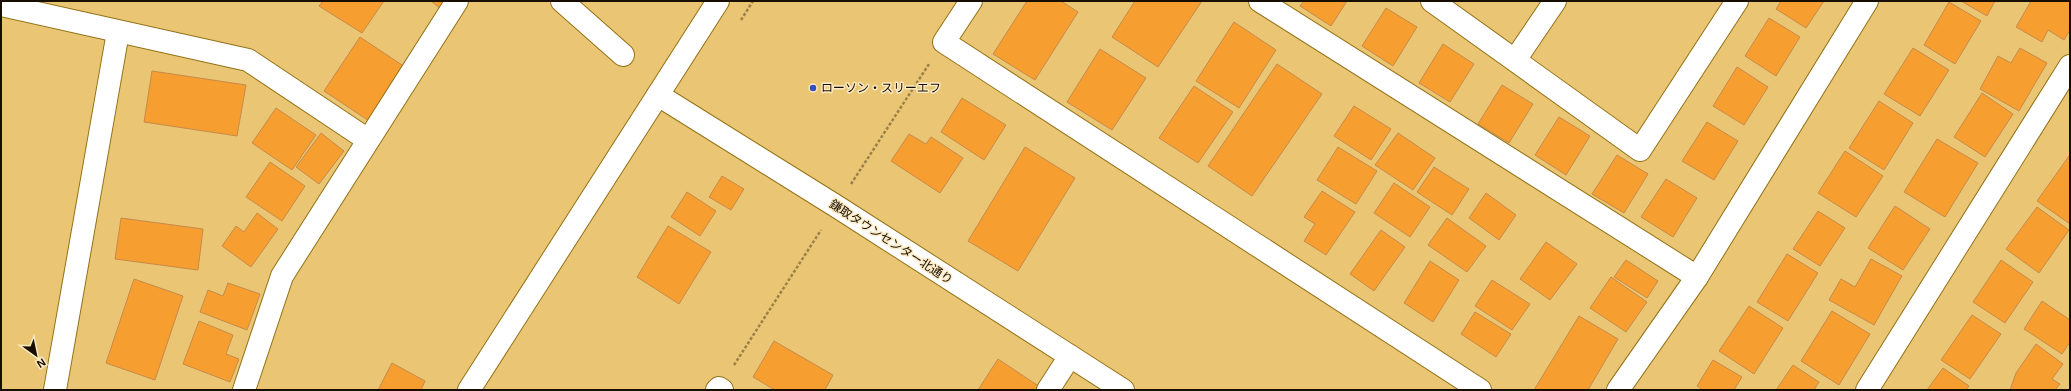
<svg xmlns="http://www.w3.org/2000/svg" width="2071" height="391" font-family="Arial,'Noto Sans JP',sans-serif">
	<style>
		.building { fill: #f69e30; stroke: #c68b4a }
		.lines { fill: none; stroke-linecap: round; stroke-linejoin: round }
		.minor-casing { stroke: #937217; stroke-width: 24 }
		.path { stroke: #9b8148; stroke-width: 2.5; stroke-dasharray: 3 2; stroke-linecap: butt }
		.minor { stroke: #fff; stroke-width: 22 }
		.poi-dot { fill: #2f50c0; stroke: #fbeac3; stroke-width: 1.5 }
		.labels { text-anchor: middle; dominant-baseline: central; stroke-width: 3; stroke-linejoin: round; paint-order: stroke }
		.poi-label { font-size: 12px; fill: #180e00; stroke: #fbeac3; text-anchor: start }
		.street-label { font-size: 12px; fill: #180e00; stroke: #fbeac3 }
	</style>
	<rect width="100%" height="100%" fill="#eac674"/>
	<g class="building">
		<path d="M323,1H384L362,33L319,6Z"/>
		<path d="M431,1H447L441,9Z"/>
		<path d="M1027,1H1061L1078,12L1035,80L993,54Z"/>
		<path d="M1135,1H1202L1158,67L1112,37Z"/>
		<path d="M1304,1H1347L1331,26L1300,6Z"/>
		<path d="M1781,1H1824L1806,28L1776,9Z"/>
		<path d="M1961,1H1995L1987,16Z"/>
		<path d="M2031,1H2070V30L2064,40L2048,30L2042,42L2016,27Z"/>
		<path d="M1949,2L1981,21L1955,64L1924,45Z"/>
		<path d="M1386,8L1417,27L1393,66L1362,46Z"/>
		<path d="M1769,18L1800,37L1776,76L1745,56Z"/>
		<path d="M1234,22L1276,50L1239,108L1196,81Z"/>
		<path d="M360,37L405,67L369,121L324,91Z"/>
		<path d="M1443,44L1474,64L1450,102L1419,83Z"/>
		<path d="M1913,48L1949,70L1920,116L1884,94Z"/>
		<path d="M2020,48L2047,63L2019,111L1980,89L1998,56L2011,63Z"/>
		<path d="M1100,49L1146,78L1112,130L1067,102Z"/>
		<path d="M1277,64L1322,94L1252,196L1208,166Z"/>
		<path d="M1737,67L1768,87L1744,125L1713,106Z"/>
		<path d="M152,71L246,85L237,136L144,122Z"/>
		<path d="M1502,85L1533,104L1509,143L1478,124Z"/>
		<path d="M1194,86L1233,112L1198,163L1159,138Z"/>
		<path d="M1982,93L2013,114L1985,157L1954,137Z"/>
		<path d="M962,98L1006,125L984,160L941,132Z"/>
		<path d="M1879,101L1913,123L1884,170L1849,148Z"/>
		<path d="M1354,106L1391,129L1371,160L1334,136Z"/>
		<path d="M276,108L316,135L292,170L252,143Z"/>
		<path d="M1559,117L1590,136L1566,175L1535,155Z"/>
		<path d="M1707,122L1738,141L1714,180L1682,161Z"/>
		<path d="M321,133L344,151L319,184L296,167Z"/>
		<path d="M1398,133L1435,158L1413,190L1375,165Z"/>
		<path d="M909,134L926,144L931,137L963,158L940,193L891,161Z"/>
		<path d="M1937,139L1978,163L1945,217L1904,192Z"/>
		<path d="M1025,147L1075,178L1018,271L968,241Z"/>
		<path d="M1338,147L1377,171L1356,204L1317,180Z"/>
		<path d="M1845,151L1883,176L1856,217L1818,193Z"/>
		<path d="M1617,155L1648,174L1624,213L1592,194Z"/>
		<path d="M2069,156H2070V224L2037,201Z"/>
		<path d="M270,162L305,186L282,221L246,197Z"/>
		<path d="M1434,167L1469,189L1452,215L1417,192Z"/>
		<path d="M722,176L744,189L731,210L709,197Z"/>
		<path d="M1666,179L1697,198L1673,237L1641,217Z"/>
		<path d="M1394,183L1430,207L1410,237L1374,213Z"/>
		<path d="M1322,191L1355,212L1326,255L1304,241L1315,224L1304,217Z"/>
		<path d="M687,192L716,211L700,236L671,217Z"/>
		<path d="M1486,193L1516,215L1499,240L1469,218Z"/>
		<path d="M1895,206L1930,229L1903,270L1868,248Z"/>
		<path d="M2037,207L2069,230L2039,273L2006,249Z"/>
		<path d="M1818,211L1845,228L1820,266L1793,249Z"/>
		<path d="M257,213L278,229L251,267L222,246L236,226L244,232Z"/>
		<path d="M121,218L203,229L198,270L115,259Z"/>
		<path d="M1447,218L1486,246L1467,272L1428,245Z"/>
		<path d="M668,226L711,252L679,304L637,277Z"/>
		<path d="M1381,230L1405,247L1374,291L1350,274Z"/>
		<path d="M1546,242L1577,264L1550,300L1520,279Z"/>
		<path d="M1787,254L1818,273L1788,321L1757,302Z"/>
		<path d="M1871,259L1902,276L1874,325L1829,300L1841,279L1855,287Z"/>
		<path d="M1626,260L1658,281L1647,298L1614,277Z"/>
		<path d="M2001,260L2033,282L2005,323L1973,302Z"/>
		<path d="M1430,261L1459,280L1433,322L1404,303Z"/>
		<path d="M1611,277L1647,302L1626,332L1590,308Z"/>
		<path d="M134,279L183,296L155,380L106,363Z"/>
		<path d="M1492,280L1530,304L1512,330L1475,306Z"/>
		<path d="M228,283L260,294L247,330L200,312L208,290L223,296Z"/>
		<path d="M2042,301L2070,320V342L2062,354L2024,329Z"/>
		<path d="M1749,306L1783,328L1754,374L1719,351Z"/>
		<path d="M1832,311L1870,334L1839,385L1801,361Z"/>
		<path d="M1475,312L1511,334L1496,357L1461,334Z"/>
		<path d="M1972,315L2001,334L1970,379L1941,360Z"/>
		<path d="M1579,316L1618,339L1588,390H1534Z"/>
		<path d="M199,321L233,335L226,354L239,359L230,382L183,364Z"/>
		<path d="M774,341L833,375L825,390H775L753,377Z"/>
		<path d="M2036,344L2063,364L2052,379L2060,384L2055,390H2010L2016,373Z"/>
		<path d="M998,359L1040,387L1038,390H978Z"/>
		<path d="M1713,360L1742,377L1734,390H1703L1697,386Z"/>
		<path d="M392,363L425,381L421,390H378Z"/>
		<path d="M1793,365L1819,382L1814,390H1776Z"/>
		<path d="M1943,368L1969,386L1966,390H1927Z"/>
	</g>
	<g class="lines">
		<defs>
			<g id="minor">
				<path d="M562,1L623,55"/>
				<path d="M971,1L944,42L1480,390"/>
				<path d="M1260,1L1697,277"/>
				<path d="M1432,1L1640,150L1737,1"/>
				<path d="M1,5L248,60L368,140"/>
				<path d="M1515,60L1555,1"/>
				<path d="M658,95L836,206L1123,390"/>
				<path d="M55,390L118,32"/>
				<path d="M244,390L282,276L457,1"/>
				<path d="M469,390L718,1"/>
				<path d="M717,390L719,388L722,390"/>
				<path d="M1048,390L1070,356"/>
				<path d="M1618,390L1697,277L1867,1"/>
				<path d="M1867,390L2070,66"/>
			</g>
		</defs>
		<use href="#minor" class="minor-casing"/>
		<g class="path">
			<path d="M741,20L753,1"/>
			<path d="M851,184L929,64"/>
			<path d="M734,365L821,230"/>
		</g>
		<use href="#minor" class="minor"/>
	</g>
	<circle class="poi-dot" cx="813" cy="88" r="4"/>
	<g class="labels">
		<g class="poi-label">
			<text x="821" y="88">ローソン・スリーエフ</text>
		</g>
		<g class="street-label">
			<text transform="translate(891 242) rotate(33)">鎌取タウンセンター北通り</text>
		</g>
	</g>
	<rect width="2071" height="391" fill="none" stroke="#180e00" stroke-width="4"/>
	<g transform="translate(36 355) rotate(147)" stroke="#fbeac3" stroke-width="3" paint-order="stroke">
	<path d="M0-3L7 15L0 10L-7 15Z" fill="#180e00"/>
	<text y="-6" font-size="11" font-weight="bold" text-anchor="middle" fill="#180e00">N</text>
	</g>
</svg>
